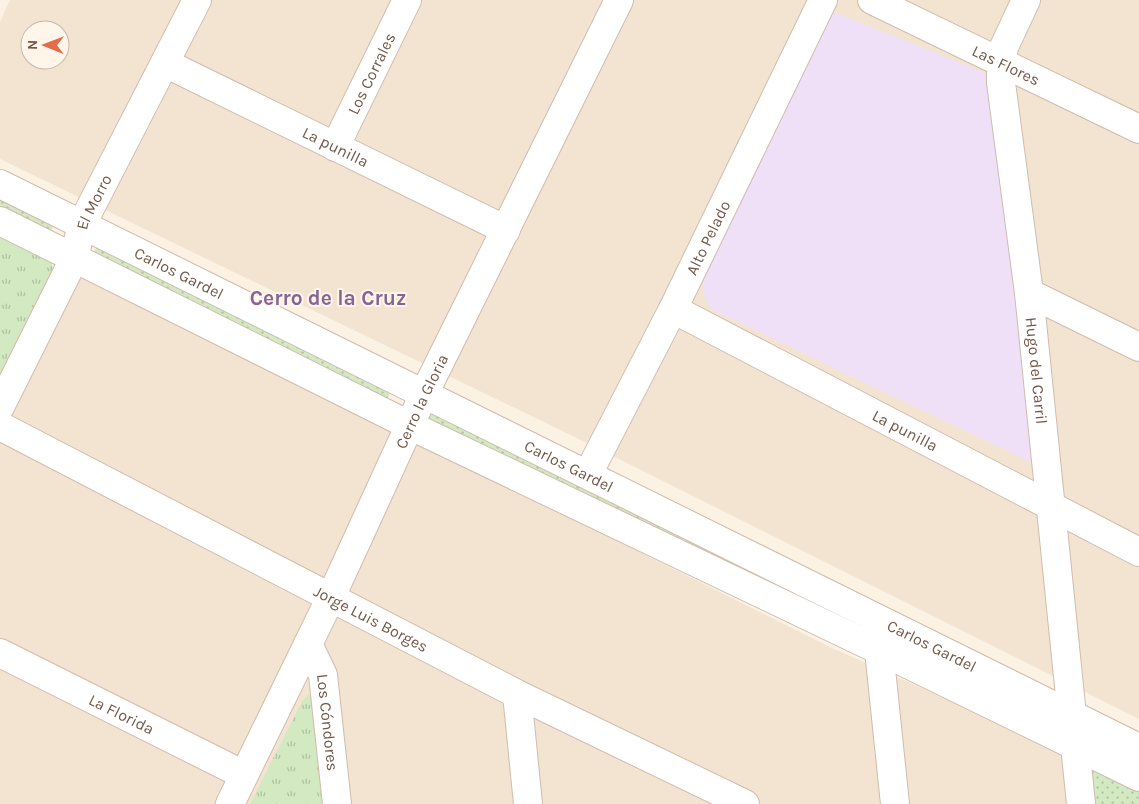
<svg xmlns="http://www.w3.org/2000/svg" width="1139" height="804" font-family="Karla,sans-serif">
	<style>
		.residential { fill: #f3e4d2; fill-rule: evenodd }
		.education { fill: #efe0f8 }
		.grass { fill: url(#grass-dots) }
		.park { fill: url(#park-tufts) }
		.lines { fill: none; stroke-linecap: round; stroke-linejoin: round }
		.minor-casing { stroke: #cfbcad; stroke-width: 30 }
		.minor { stroke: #fff; stroke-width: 28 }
		.labels { text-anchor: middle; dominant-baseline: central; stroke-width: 4; stroke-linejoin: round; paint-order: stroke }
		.street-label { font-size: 16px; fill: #73584a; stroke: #fff6e9 }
		.district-label { font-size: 21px; font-weight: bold; fill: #866596; stroke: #fff6e9 }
	</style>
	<defs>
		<pattern id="grass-dots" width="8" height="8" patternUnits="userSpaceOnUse" patternTransform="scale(1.25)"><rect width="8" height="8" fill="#d2e9c2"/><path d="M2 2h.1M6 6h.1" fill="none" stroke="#afc0a0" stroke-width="1.8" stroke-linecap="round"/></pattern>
		<pattern id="park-tufts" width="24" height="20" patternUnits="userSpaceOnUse" patternTransform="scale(1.25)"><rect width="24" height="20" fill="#d2e9c2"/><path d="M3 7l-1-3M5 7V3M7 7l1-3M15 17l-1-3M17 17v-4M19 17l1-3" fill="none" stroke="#afc0a0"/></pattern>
	</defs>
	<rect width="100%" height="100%" fill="#fcf2e3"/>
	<g class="residential">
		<path d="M10,0H1139V719L583,441L0,159V22ZM30,30H60V60H30Z"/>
		<path d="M78,276L399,432L832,648L1057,748L1073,766L1075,804H0V439Z"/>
	</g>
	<path class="education" d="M834,12L993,76L1043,468L711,309L703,292L702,271Z"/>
	<g class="grass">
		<path d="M0,197L54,225L50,232L0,207Z"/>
		<path d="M97,246L391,391L387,399L93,254Z"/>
		<path d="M428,409L1032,708L660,536L425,417Z"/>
		<path d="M1100,765L1139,785V804H1091L1089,770Z"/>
	</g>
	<g class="park">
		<path d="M0,232L50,256L54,272L0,377Z"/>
		<path d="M309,694H317L333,804H250L299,707L304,699Z"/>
	</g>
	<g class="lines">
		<defs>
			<g id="minor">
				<path id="s1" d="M872,0L1139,129"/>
				<path id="s2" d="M1026,0L1004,47L1001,63V83L1029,293L1081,804"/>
				<path id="s3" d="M165,63L506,230"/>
				<path id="s4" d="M335,147L407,0"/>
				<path id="s5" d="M0,184L1139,748"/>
				<path d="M0,221L409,425L879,650L1139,777"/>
				<path d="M1029,293L1139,347"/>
				<path id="s6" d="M673,309L1139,552"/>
				<path id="s7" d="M0,407L74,259L82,224L197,0"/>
				<path id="s8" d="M0,426L517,694L745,804"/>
				<path id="s9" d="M588,474L673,309L823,0"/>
				<path id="s10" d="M308,644L323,675L337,804"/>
				<path d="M879,650L895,804"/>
				<path id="s11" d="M0,653L244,775"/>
				<path d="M517,694L528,804"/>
				<path id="s12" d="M230,804L331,597L424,394L619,0"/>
			</g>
		</defs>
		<use href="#minor" class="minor-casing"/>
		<use href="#minor" class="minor"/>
	</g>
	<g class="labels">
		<g class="street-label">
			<text stroke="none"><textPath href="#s1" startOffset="149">Las Flores</textPath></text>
			<text stroke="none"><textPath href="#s4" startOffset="82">Los Corrales</textPath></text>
			<text stroke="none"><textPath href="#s3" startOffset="190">La punilla</textPath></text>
			<text stroke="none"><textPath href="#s7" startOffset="226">El Morro</textPath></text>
			<text stroke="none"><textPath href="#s9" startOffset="265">Alto Pelado</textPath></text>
			<text stroke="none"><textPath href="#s5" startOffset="200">Carlos Gardel</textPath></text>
			<text stroke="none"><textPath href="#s2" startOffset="378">Hugo del Carril</textPath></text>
			<text stroke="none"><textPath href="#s12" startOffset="446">Cerro la Gloria</textPath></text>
			<text stroke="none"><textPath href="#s6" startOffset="262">La punilla</textPath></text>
			<text stroke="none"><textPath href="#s5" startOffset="635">Carlos Gardel</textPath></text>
			<text stroke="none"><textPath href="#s8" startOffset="418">Jorge Luis Borges</textPath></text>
			<text stroke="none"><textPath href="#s5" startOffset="1040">Carlos Gardel</textPath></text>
			<text stroke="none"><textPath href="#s11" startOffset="136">La Florida</textPath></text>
			<text stroke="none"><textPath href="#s10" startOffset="82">Los Cóndores</textPath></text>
		</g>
		<g class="district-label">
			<text x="328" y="298">Cerro de la Cruz</text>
		</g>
	</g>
	<g transform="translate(45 45) rotate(271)"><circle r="24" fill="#fff6e9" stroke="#c7b7a9"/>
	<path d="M0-4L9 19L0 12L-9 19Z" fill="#e36c4a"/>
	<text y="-8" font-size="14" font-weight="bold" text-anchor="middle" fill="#73584a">N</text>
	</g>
</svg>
